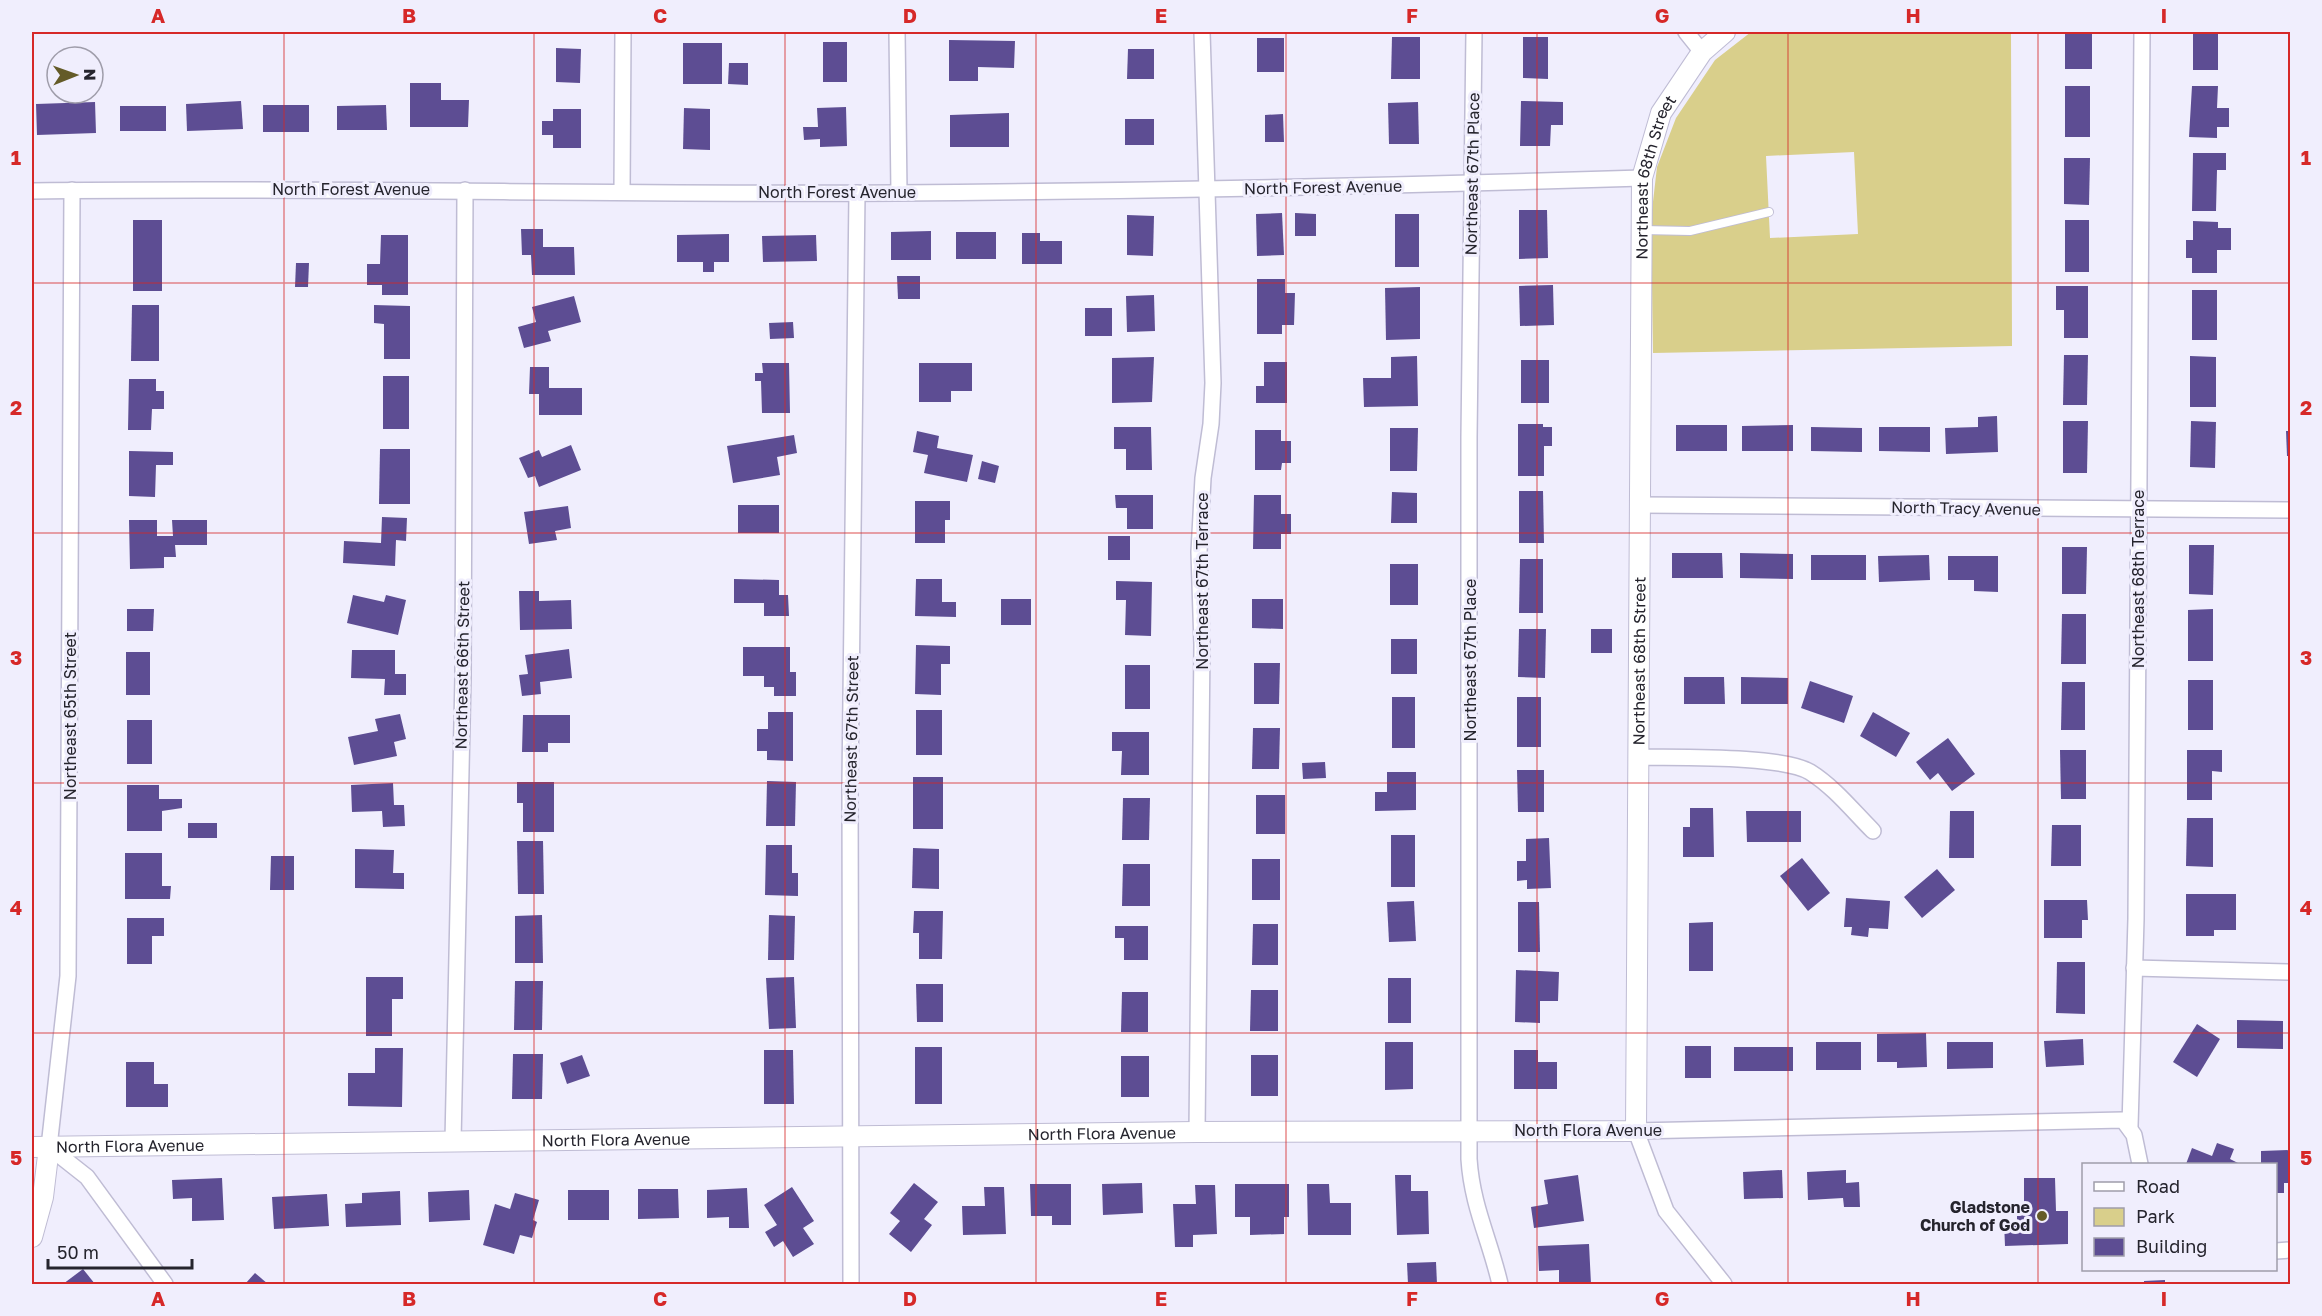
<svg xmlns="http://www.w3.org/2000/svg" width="2322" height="1316" font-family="'Golos Text',sans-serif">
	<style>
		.green { fill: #d9cf8b; fill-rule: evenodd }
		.building { fill: #5d4d93 }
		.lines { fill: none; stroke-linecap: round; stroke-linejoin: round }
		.service-casing { stroke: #bfbcd4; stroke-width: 10 }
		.minor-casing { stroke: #bfbcd4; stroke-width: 18 }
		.tertiary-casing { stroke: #bfbcd4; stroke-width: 22 }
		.service { stroke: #fff; stroke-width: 8 }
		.minor { stroke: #fff; stroke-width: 15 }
		.tertiary { stroke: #fff; stroke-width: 20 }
		.grid { fill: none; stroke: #d62828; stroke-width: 1.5; stroke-opacity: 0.55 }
		.poi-dot { fill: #645b28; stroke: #f0eefd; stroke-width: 2 }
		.labels { text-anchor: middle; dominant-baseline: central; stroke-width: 6; stroke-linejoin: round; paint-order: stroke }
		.street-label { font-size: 16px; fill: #25242d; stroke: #f0eefd }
		.poi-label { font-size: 16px; font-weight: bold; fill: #25242d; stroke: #f0eefd; text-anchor: end }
		.neatline { fill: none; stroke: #d62828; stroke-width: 2 }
		.grid-label { font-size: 20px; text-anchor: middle; font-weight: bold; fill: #d62828 }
	</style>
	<rect width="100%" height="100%" fill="#f0eefd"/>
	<path class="green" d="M1751,32H2011L2012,346L1653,353L1651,219L1657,167L1676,118L1715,60ZM1854,152L1858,234L1770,238L1766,156Z"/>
	<g class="building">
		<rect x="2065" y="32" width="27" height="37"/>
		<rect x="2193" y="32" width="25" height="38"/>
		<path d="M1392,37H1420V79H1391Z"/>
		<path d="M1523,37H1548V79L1523,78Z"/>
		<rect x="1257" y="38" width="27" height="34"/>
		<path d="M949,40L1015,41L1014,68L978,67V81H949Z"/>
		<rect x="823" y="42" width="24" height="40"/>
		<rect x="683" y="43" width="39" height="41"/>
		<path d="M556,48L581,49L580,83L556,82Z"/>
		<path d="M1128,49H1154V79H1127Z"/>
		<path d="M729,63H748V85L728,84Z"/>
		<path d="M410,83H441V100H469L468,127H410Z"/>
		<rect x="2065" y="86" width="25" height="51"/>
		<path d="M2192,86H2218L2217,108H2229V127H2217V138L2189,137Z"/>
		<path d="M241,101L243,129L187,131L186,104Z"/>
		<path d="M1521,101L1563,102V125H1551L1550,146H1520Z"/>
		<path d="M95,102L96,133L37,135L36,104Z"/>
		<path d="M1418,102L1419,144H1389L1388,103Z"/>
		<rect x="263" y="105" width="46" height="27"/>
		<path d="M386,105L387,130H337V106Z"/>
		<rect x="120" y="106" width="46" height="25"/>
		<path d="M846,107L847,146L820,147V139L804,140L803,127H818L817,108Z"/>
		<path d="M684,108L710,109V150L683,149Z"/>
		<path d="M553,109H581V148H553V135H542V121H553Z"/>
		<path d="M1009,113V147H950V115Z"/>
		<path d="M1283,114L1284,142H1265V115Z"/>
		<rect x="1125" y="119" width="29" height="26"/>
		<path d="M2193,153H2226V170H2217L2216,211H2192Z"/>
		<path d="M2064,158H2090L2089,205L2064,204Z"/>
		<path d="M1519,210H1547L1548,258L1519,259Z"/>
		<path d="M1282,213L1284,255L1257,256L1256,214Z"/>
		<path d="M1295,213L1316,214V236H1295Z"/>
		<rect x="1395" y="214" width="24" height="53"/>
		<path d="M1127,215L1154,216L1153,256L1127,255Z"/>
		<rect x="133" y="220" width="29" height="71"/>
		<rect x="2065" y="220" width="24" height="52"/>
		<path d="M2193,221L2218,222V228H2231V250H2217V273H2192V258H2186V240H2193Z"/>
		<path d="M521,229H543V247H574L575,275H532L531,255H522Z"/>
		<path d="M931,231V260H891V232Z"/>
		<rect x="956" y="232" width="40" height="27"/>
		<path d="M1022,233H1040V241H1062V264H1022Z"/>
		<path d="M729,234V262H714V272H703V262H677V235Z"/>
		<path d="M381,235H408V295H382V285H367V264H380Z"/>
		<path d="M816,235L817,261L763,262L762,236Z"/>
		<path d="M296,263H309L308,287H295Z"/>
		<path d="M897,276H920V299H898Z"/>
		<path d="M1257,279H1285V293H1295L1294,325H1282V334H1257Z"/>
		<path d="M1553,285L1554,325L1520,326L1519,286Z"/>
		<path d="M2056,286H2088V338H2064V310H2056Z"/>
		<path d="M1420,287V339L1386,340L1385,288Z"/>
		<rect x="2192" y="290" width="25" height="50"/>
		<path d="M1154,295L1155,331L1127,332L1126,296Z"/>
		<path d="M574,296L581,322L548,331L551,341L524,348L518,327L536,322L532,307Z"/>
		<path d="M132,305H159V361H131Z"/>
		<path d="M374,305L410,306V359H384V324L374,323Z"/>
		<rect x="1085" y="308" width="27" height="28"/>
		<path d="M793,322L794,338L770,339L769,323Z"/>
		<path d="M2064,355H2088L2087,405H2063Z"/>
		<path d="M1417,356L1418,406L1364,407L1363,378H1391V357Z"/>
		<path d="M2190,356L2216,357V407H2190Z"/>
		<path d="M1154,357L1152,402L1112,403V358Z"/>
		<rect x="1521" y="360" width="28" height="43"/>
		<path d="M1264,362H1287V403H1256V386H1264Z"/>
		<path d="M762,363H789L790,413H762L761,381H755V373H763Z"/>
		<path d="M919,363H972V391H951V402H919Z"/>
		<path d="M530,367H549V388H582V415H539V394H529Z"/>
		<rect x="383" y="376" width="26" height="53"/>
		<path d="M129,379H156V391H164V409H152L151,430H128Z"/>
		<path d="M1997,416L1998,452L1946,454L1945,428L1978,427V417Z"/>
		<path d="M2063,421H2088L2087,473H2063Z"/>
		<path d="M2191,421L2216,422L2215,468L2190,467Z"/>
		<path d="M1518,424H1543V427H1552V446H1544V476H1518Z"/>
		<rect x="1676" y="425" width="51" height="26"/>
		<path d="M1793,425V451H1742V426Z"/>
		<path d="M1114,427H1151L1152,470H1126V449H1114Z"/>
		<path d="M1811,427L1862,428V452L1811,451Z"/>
		<path d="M1879,427H1930V452L1879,451Z"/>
		<path d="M1390,428H1418L1417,471H1390Z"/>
		<path d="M1255,430H1281V441H1291V463H1282L1281,470H1255Z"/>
		<path d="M917,431L939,436L937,448L973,455L967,482L924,473L928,455L913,452Z"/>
		<path d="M2286,431H2290V456H2287Z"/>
		<path d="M794,435L797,453L777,457L780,475L733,483L727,446Z"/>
		<path d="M571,445L581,470L539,487L535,476L528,478L519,458L539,450L542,457Z"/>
		<path d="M380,449H410V504H379Z"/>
		<path d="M129,451L173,452V465H156L155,497L129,496Z"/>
		<path d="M982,461L999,466L995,483L978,479Z"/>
		<path d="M1519,491H1543L1544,543H1519Z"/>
		<path d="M1392,492L1417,493V523H1391Z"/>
		<path d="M1115,495H1153V529H1127V508H1116Z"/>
		<path d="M1254,495H1281V514H1291V534H1281V549H1253Z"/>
		<path d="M915,501H950V520H945V543H915Z"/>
		<rect x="738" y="505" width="41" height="28"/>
		<path d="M568,506L571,528L555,531L557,540L529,544L524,512Z"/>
		<path d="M382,517L407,518L406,541L396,540L395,566L343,563L344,541L381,543Z"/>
		<path d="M129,520H157V536H173L172,520H207V545H175L176,557H164V568L130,569Z"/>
		<rect x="1108" y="536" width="22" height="24"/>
		<path d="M2189,545H2214L2213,595L2189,594Z"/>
		<path d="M2062,547H2087L2086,594H2062Z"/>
		<path d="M1672,553H1722L1723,578H1672Z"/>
		<path d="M1740,553L1793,554V579L1740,578Z"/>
		<rect x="1811" y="555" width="55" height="25"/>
		<path d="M1929,555L1930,580L1879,582L1878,556Z"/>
		<path d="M1948,556H1998V592L1974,591V580H1948Z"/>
		<path d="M1520,559H1543V613H1519Z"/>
		<rect x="1390" y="564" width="28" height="41"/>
		<path d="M734,579L779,580V595H788L789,616H764V603H734Z"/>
		<path d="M916,579H942V602H956V617L915,616Z"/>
		<path d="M1116,581L1152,582L1151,636L1125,635L1126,600H1116Z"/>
		<path d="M519,591H539V601L571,600L572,629L520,630Z"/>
		<path d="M353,595L384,602L386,595L406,600L398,635L347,623Z"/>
		<rect x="1001" y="599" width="30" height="26"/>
		<path d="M1252,599H1283V629L1252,628Z"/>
		<path d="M127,609H154L153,631H127Z"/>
		<path d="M2213,609V661H2188V610Z"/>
		<path d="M2062,614H2086V664H2061Z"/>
		<path d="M1519,629H1546L1545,678L1518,677Z"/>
		<rect x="1591" y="629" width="21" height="24"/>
		<rect x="1391" y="639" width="26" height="35"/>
		<path d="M916,645L950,646V664H941V695L915,694Z"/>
		<path d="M743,647H790V672H796V696H774V687H764V676H743Z"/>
		<path d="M569,649L572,678L540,682L541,694L522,696L519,675L528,674L525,655Z"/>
		<path d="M352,650H395V674H406V695H384L385,679L351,678Z"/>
		<rect x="126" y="652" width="24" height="43"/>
		<path d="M1254,663H1280L1279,704H1254Z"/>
		<rect x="1125" y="665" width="25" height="44"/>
		<path d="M1684,677H1724L1725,704H1684Z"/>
		<path d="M1741,677L1788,678V704H1741Z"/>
		<rect x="2188" y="680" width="25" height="50"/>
		<path d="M1810,681L1853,696L1844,723L1801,708Z"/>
		<path d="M2062,682H2085V730H2061Z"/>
		<rect x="1392" y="697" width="23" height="51"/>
		<rect x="1517" y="697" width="24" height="50"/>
		<rect x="916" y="710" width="26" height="45"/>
		<path d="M768,712H793V761L767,760V751H757V729H768Z"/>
		<path d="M1873,712L1910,733L1896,757L1860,736Z"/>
		<path d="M400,714L406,739L394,742L397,756L354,765L348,737L378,731L375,719Z"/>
		<path d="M523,715H570V743H548V752H522Z"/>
		<rect x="127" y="720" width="25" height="44"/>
		<path d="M1253,728H1280L1279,769H1252Z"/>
		<path d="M1112,732H1149V775H1121L1122,751H1112Z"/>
		<path d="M1948,738L1975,774L1952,791L1938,773L1930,780L1916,762Z"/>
		<path d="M2060,750H2086V799H2061Z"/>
		<path d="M2187,750H2222V772L2212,771V800H2187Z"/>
		<path d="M1325,762L1326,778L1303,779L1302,763Z"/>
		<path d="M1517,770H1544V812H1518Z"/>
		<path d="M1387,772H1416V810L1375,811V792H1387Z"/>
		<rect x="913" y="777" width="30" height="52"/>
		<path d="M767,781L796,782L795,826H766Z"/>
		<path d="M517,782H554V832H523V803H517Z"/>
		<path d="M393,783L394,805H404L405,826L383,827L382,811L352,812L351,785Z"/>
		<path d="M127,785H159V799H182V808L162,811V831H127Z"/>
		<rect x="1256" y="795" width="29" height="39"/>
		<path d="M1123,798H1150L1149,840H1122Z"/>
		<path d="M1690,808H1713L1714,857H1683V827H1690Z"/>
		<path d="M1746,811H1801V842H1747Z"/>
		<path d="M1950,811H1974V858H1949Z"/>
		<path d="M2187,818H2213V867L2186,866Z"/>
		<rect x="188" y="823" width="29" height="15"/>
		<path d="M2052,825H2081V866H2051Z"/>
		<rect x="1391" y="835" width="24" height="52"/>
		<path d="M1549,838L1551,888L1527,889V880L1517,881V861H1526V839Z"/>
		<path d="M517,841H543L544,894H518Z"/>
		<path d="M766,845H792V873H798V896L765,895Z"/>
		<path d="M913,848L939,849V889L912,888Z"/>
		<path d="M355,849L394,850L393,873H404V889L355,888Z"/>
		<path d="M125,853H162V886H171L170,899H125Z"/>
		<path d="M271,856H294V890H270Z"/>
		<path d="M1802,858L1830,893L1808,911L1780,876Z"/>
		<rect x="1252" y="859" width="28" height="41"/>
		<path d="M1123,864H1150V906H1122Z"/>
		<path d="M1937,869L1955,890L1922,918L1904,897Z"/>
		<path d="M2186,894H2236V930H2214V936H2186Z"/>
		<path d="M1846,898L1890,901L1888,929L1869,928L1868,937L1851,935L1852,927H1844Z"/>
		<path d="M2044,900H2087L2088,920H2082V938H2044Z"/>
		<path d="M1414,901L1416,941L1389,942L1387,902Z"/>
		<path d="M1518,902H1539L1540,952H1518Z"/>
		<path d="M914,911H943L942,959H919V933H913Z"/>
		<path d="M542,915L543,963H515V916Z"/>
		<path d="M769,915L795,916L794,960H768Z"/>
		<path d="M127,918H164V936H152V964H127Z"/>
		<path d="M1713,922V971H1689V923Z"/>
		<path d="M1253,924H1278V965H1252Z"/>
		<path d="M1115,926H1148V960H1124V938H1115Z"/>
		<path d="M2057,962H2085V1014L2056,1013Z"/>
		<path d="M1516,970L1559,972L1558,1001H1540V1023L1515,1022Z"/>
		<path d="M366,977H403V999H392V1036H366Z"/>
		<path d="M794,977L796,1028L769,1029L766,978Z"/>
		<rect x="1388" y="978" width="23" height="45"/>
		<path d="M515,981H543L542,1030H514Z"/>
		<path d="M916,984H943V1022H917Z"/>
		<path d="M1251,990H1278V1031H1250Z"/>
		<path d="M1122,992H1148V1032H1121Z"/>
		<path d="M2237,1020L2283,1021V1049L2237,1048Z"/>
		<path d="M2197,1024L2220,1039L2197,1077L2173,1062Z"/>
		<path d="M1926,1033L1927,1067L1897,1068V1062H1877V1034Z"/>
		<path d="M2083,1039L2084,1065L2046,1067L2044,1041Z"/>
		<path d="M1385,1042H1413V1089L1385,1090Z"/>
		<rect x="1816" y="1042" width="45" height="28"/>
		<path d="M1947,1042H1993V1068L1947,1069Z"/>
		<rect x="1685" y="1046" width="26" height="32"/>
		<rect x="915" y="1047" width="27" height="57"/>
		<rect x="1734" y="1047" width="59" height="24"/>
		<path d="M375,1048H403L402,1107L348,1106V1073H375Z"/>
		<path d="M764,1050H793L794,1104H764Z"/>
		<path d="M1514,1050H1538V1062H1557V1089H1514Z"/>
		<path d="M513,1054H543L542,1099H512Z"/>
		<path d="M582,1055L590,1076L567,1084L560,1063Z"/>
		<rect x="1251" y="1055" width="27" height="41"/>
		<rect x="1121" y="1056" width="28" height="41"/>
		<path d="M126,1062H154V1084H168V1107H126Z"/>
		<path d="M2217,1143L2234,1149L2230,1159L2240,1164H2186L2192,1148L2212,1156Z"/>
		<path d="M2290,1150V1183H2284V1193H2276V1164H2261V1151Z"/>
		<path d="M1782,1170L1783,1198L1744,1199L1743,1172Z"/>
		<path d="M1846,1170V1183L1859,1182L1860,1207H1844L1843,1198L1808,1200L1807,1172Z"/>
		<path d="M1395,1175H1411V1191H1428L1429,1234L1397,1235Z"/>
		<path d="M1578,1175L1584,1221L1534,1228L1531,1207L1548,1204L1544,1180Z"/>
		<path d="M222,1178L224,1220L192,1221V1198L173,1199L172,1180Z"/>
		<path d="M2024,1178H2055L2056,1211H2068V1244L2005,1246L2004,1222L2017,1221V1210H2024Z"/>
		<path d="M914,1183L938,1202L924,1219L932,1225L911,1252L889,1234L900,1221L890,1213Z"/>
		<path d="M1142,1183L1143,1213L1103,1215L1102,1184Z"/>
		<path d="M1030,1184H1071V1225H1052V1216H1031Z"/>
		<path d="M1235,1184H1289V1217H1284V1234L1250,1235V1217H1235Z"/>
		<path d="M1307,1184H1329L1330,1203H1351V1235H1308Z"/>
		<path d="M1195,1185H1215L1217,1234L1193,1235V1247H1175L1173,1204H1196Z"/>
		<path d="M792,1187L814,1221L803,1228L814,1244L793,1257L783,1241L774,1247L765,1232L777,1225L764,1205Z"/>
		<path d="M984,1187H1004L1006,1234L963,1235L962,1206H985Z"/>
		<path d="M747,1188L749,1228H729V1217L707,1218V1190Z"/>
		<path d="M638,1189H678L679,1218L638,1219Z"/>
		<path d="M469,1190L470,1220L429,1222L428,1192Z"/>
		<rect x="568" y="1190" width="41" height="30"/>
		<path d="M400,1191L401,1225L346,1227L345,1204L362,1203V1193Z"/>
		<path d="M515,1193L539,1200L533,1220L537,1222L532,1238L520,1235L514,1254L483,1245L495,1204L510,1209Z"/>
		<path d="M327,1194L329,1226L274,1229L272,1197Z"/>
		<path d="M1589,1244L1591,1284H1559V1270L1539,1271L1538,1246Z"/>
		<path d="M1436,1262L1437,1284H1408L1407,1263Z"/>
		<path d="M83,1269L95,1284H63Z"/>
		<path d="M255,1273L268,1284H245Z"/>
		<path d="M2165,1280V1284H2144V1281Z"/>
	</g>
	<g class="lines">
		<defs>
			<path id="service" d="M1643,230L1690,231L1769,212"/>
			<g id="minor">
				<path d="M897,32L899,193"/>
				<path d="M1474,32L1469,437V1159C1472,1206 1490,1240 1500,1284"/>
				<path d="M1686,32L1702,52"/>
				<path d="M72,190L68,976L49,1147L87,1177L165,1284"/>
				<path d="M32,191C320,187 609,195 897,193C1146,191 1394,186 1642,178"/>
				<path d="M622,191L623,32"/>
				<path d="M1641,505L2290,510"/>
				<path d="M1638,757C1675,758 1782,755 1810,772C1834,787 1853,811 1873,831"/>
				<path d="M2134,968L2290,972"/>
				<path d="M2130,1126L2136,919L2142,32"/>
				<path d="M1197,1132L1202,645L1199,552L1203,478L1211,424L1213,383L1202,32"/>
				<path d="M453,1141L463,677L465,190"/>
				<path d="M2276,1251L2290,1250"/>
				<path d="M851,1284L850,783L857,193"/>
				<path d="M1724,1284L1666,1211L1636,1131L2123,1120L2134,1135L2140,1164"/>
			</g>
			<g id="tertiary">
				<path id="s1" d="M32,1147L1197,1132L1636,1131L1642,178L1661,113L1702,52L1725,32"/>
				<path d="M32,1237L43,1197L49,1147"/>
			</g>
		</defs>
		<use href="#service" class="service-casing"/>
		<use href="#minor" class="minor-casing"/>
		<use href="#tertiary" class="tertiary-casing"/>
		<use href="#service" class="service"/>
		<use href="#minor" class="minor"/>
		<use href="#tertiary" class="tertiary"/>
	</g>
	<path class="grid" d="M284,32V1284M534,32V1284M785,32V1284M1036,32V1284M1286,32V1284M1537,32V1284M1788,32V1284M2038,32V1284M32,283H2290M32,533H2290M32,783H2290M32,1033H2290"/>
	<circle class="poi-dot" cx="2042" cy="1216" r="6"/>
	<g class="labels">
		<g class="street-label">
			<text transform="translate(1472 174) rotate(-89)">Northeast 67th Place</text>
			<text stroke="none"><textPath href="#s1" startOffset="2560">Northeast 68th Street</textPath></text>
			<text transform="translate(1323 187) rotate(-1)">North Forest Avenue</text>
			<text x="351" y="189">North Forest Avenue</text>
			<text x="837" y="192">North Forest Avenue</text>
			<text transform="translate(1966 508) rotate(1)">North Tracy Avenue</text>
			<text transform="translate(2138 579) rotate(-90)">Northeast 68th Terrace</text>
			<text transform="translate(1202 581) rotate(-90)">Northeast 67th Terrace</text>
			<text transform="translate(1470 660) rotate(-90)">Northeast 67th Place</text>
			<text stroke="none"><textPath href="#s1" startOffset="2074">Northeast 68th Street</textPath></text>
			<text transform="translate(462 665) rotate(-89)">Northeast 66th Street</text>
			<text transform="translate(70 716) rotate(-90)">Northeast 65th Street</text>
			<text transform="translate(851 739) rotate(-89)">Northeast 67th Street</text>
			<text x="1588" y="1130">North Flora Avenue</text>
			<text stroke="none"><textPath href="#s1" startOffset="1070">North Flora Avenue</textPath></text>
			<text stroke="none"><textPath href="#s1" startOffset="584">North Flora Avenue</textPath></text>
			<text stroke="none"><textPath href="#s1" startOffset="98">North Flora Avenue</textPath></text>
		</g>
		<g class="poi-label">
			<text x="2030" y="1207">Gladstone<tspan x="2030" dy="18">Church of God</tspan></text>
		</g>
	</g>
	<rect width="2322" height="1316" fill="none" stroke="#f0eefd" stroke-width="66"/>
	<rect x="2082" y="1163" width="195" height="108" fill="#f0eefd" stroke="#9f9daa" stroke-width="1.5"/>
	<rect x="2094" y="1182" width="30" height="9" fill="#ffffff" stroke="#9f9daa" stroke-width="1.5"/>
	<text x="2136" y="1193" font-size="18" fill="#25242d">Road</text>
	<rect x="2094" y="1208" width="30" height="18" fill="#d9cf8b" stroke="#9f9daa" stroke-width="1.5"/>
	<text x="2136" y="1223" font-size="18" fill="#25242d">Park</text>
	<rect x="2094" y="1238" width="30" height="18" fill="#5d4d93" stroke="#9f9daa" stroke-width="1.5"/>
	<text x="2136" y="1253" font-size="18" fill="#25242d">Building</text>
	<g transform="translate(75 75) rotate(89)"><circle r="28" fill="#f0eefd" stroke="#9f9daa" stroke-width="1.5"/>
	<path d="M0-4.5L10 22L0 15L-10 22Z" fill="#645b28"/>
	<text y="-9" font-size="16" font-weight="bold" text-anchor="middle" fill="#25242d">N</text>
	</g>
	<path d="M48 1259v9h144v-9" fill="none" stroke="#25242d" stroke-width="3"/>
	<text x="57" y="1259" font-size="18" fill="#25242d" stroke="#f0eefd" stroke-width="4.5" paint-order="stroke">50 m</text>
	<rect x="33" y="33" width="2256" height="1250" class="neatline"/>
	<g class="grid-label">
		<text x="158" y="23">A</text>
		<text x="409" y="23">B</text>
		<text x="660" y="23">C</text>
		<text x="910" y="23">D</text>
		<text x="1161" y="23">E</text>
		<text x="1412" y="23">F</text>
		<text x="1662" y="23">G</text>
		<text x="1913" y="23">H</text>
		<text x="2164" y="23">I</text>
		<text x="16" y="165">1</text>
		<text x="2306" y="165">1</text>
		<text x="16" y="415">2</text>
		<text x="2306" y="415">2</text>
		<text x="16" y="665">3</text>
		<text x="2306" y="665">3</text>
		<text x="16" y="915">4</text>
		<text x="2306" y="915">4</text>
		<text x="16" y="1165">5</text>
		<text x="2306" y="1165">5</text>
		<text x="158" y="1306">A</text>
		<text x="409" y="1306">B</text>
		<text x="660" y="1306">C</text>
		<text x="910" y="1306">D</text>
		<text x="1161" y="1306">E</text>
		<text x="1412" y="1306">F</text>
		<text x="1662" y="1306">G</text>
		<text x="1913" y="1306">H</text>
		<text x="2164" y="1306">I</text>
	</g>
</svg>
